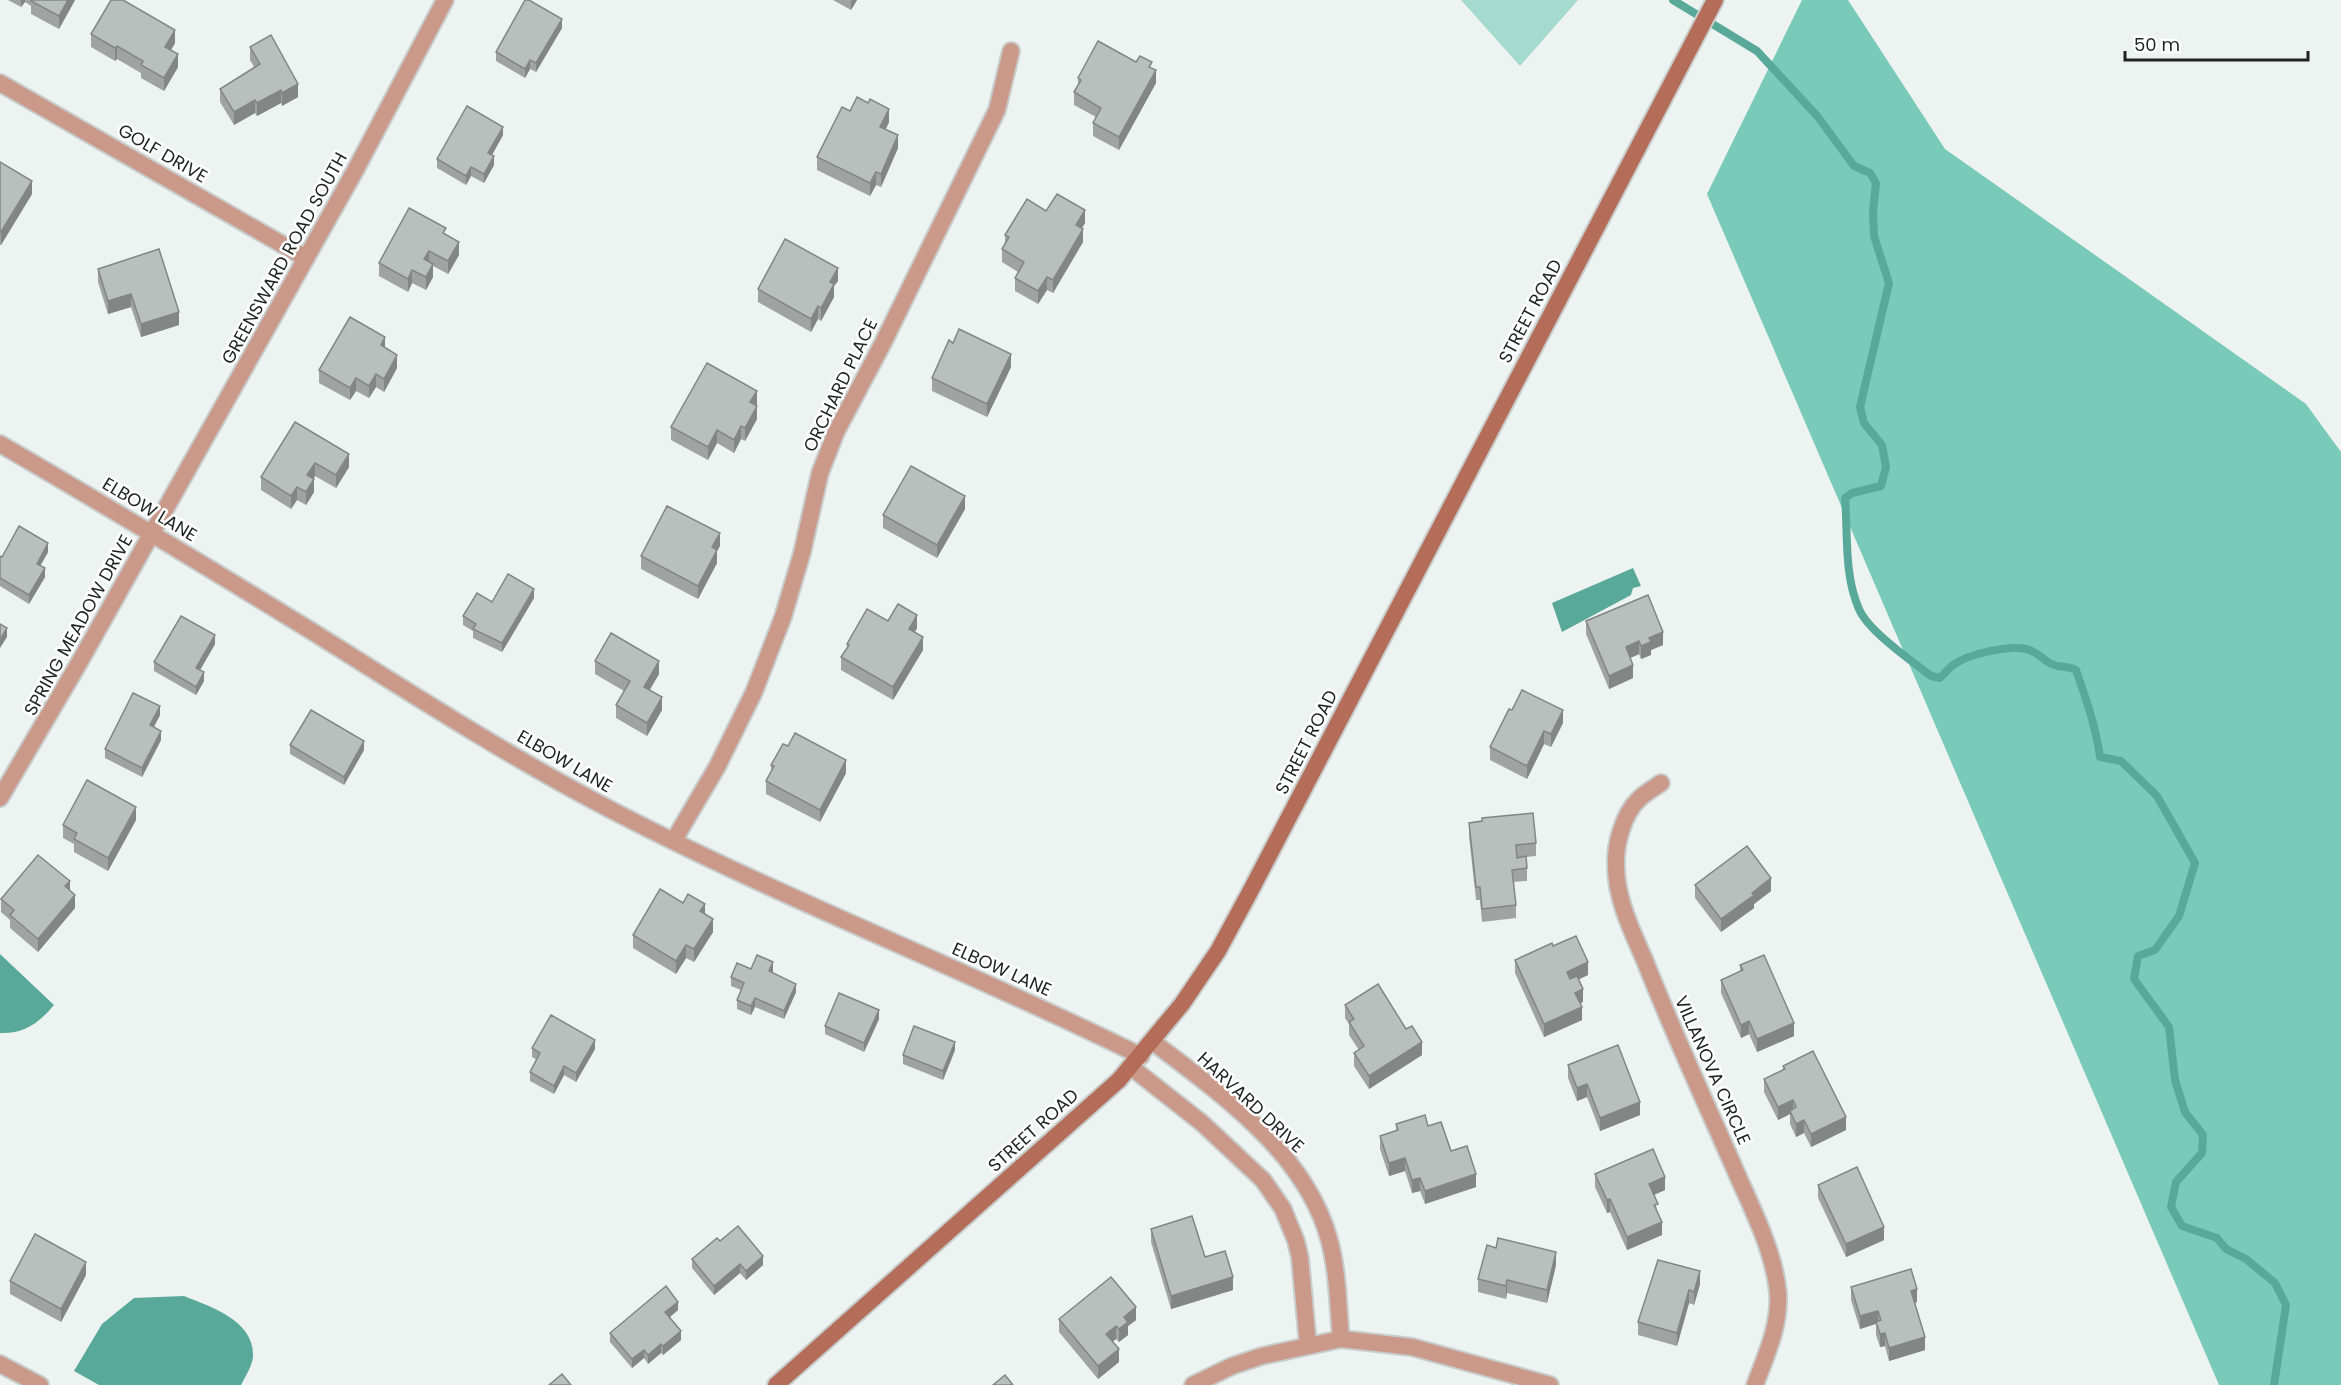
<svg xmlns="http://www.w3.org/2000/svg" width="2341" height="1385" font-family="Poppins,sans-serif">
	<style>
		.green { fill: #a5dace }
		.forest { fill: #7acaba }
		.water { fill: #59a99a }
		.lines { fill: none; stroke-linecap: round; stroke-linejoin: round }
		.stream { stroke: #59a99a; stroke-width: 8 }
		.minor-casing { stroke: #c8cdcc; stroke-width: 20 }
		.secondary-casing { stroke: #c8cdcc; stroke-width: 20 }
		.minor { stroke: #cb998a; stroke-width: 16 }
		.secondary { stroke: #b46d58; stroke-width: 16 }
		.wall { fill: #9fa4a3 }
		.shaded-wall { fill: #828684 }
		.building { fill: #b9bfbd; stroke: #828684; stroke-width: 1.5 }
		.labels { text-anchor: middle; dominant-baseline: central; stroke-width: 5; stroke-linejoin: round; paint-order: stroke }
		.street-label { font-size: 18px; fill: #1f2221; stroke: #fff }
	</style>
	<rect width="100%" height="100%" fill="#edf3f1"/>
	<path class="green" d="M1461,0H1578L1520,66Z"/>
	<path class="forest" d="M1802,0H1848L1945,149L2306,404L2341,452V1385H2219L1707,194Z"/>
	<g class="water">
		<path d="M1633,568L1641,586L1633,588L1631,595L1562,632L1552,603Z"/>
		<path d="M0,954L54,1005C39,1023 24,1034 0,1033Z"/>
		<path d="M184,1296C209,1306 253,1320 253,1354C254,1363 245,1377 241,1385H99L74,1371L102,1324L134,1298Z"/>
	</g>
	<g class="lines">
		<path class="stream" d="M1673,0L1757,51L1818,117L1854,166L1870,173L1876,183L1873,212L1874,236L1889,283L1860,407L1864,423L1882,445L1886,467L1881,486L1852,493L1845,498C1848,534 1844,576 1859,609C1868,631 1912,661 1931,676L1940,678C1944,674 1949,668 1953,665C1968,654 2008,645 2026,649C2038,651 2044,662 2054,665C2063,668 2067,665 2076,670C2086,699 2096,727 2100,757L2121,761L2157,796L2195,863L2179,916L2155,950L2138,956L2134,979L2169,1027L2175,1080L2185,1112L2203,1135L2202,1153L2176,1182L2171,1207L2182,1226L2217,1238L2226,1249L2246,1259L2275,1283L2286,1305L2274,1385"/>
		<defs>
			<g id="minor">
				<path d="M0,83L306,258"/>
				<path d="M0,444C105,505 209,568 313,632C406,690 500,751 598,803C774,896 962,967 1141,1056"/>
				<path d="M1661,783C1654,788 1645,793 1639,799C1623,814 1615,845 1616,866C1616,899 1632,931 1645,961C1672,1030 1703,1097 1733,1165C1750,1205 1774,1249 1778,1293C1780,1326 1766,1355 1755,1385"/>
				<path d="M0,798L79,663L356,169L445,0"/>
				<path d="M674,840L717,767L754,692L783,617L802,553L820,473L836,432L883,343L997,110L1011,51"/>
				<path d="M1153,1042C1221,1094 1305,1152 1329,1239C1338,1272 1338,1306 1341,1339"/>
				<path d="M1131,1067L1202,1123L1263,1180L1283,1209L1296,1241L1300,1258L1308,1345"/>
				<path d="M0,1364L40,1385"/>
				<path d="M1193,1385L1232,1366L1262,1356L1341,1339L1412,1347L1550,1385"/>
			</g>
			<path id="secondary" d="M776,1385L1119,1080L1182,1004L1218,951L1251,890L1715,0"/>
		</defs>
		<use href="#minor" class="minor-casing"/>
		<use href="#secondary" class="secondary-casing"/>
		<use href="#minor" class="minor"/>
		<use href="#secondary" class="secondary"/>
	</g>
	<g class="wall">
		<path d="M8,0H75L59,29L31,14V6L25,2L21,7Z"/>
		<path d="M833,0H857L851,10Z"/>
		<path d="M562,28L536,72L530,69L525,78L496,61V52Z"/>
		<path d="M91,34L175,43L171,50L178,67L164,91L141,78V73L117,59L115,61L91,47Z"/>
		<path d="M250,47L298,97L282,106L281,103L257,116L255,113L234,125L220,102V89L254,67L250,60Z"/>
		<path d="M1136,62L1152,68L1156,83L1119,150L1093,136V123L1096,117L1074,105V92L1078,85V78Z"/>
		<path d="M850,111L889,122L886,129L898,148L881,187L876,185L870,196L817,170V157Z"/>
		<path d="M503,135L492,155L494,165L484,183L471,176L466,185L437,168V159Z"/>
		<path d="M0,162L32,194L1,245H0Z"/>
		<path d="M1046,211L1085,223L1082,228L1083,242L1053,293L1047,290L1038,304L1015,291V278L1018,272L1002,262V249L1005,243V235Z"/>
		<path d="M446,235L459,255L448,274L433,266V277L426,290L412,283L408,292L379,276V263Z"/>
		<path d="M98,269L179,325L141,337L131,307L108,314L98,282Z"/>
		<path d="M838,281L834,286V297L821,321L818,319L811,332L758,302V289Z"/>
		<path d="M385,348L397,368L384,392L376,387L369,398L356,391L350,400L319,383V370Z"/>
		<path d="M1011,367L987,417L932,391V378Z"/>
		<path d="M757,404L756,406L757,419L745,441L741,439L734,453L717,443L708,460L671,440V427Z"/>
		<path d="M295,422L349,467L336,488L315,476L313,479L314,492L306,505L297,500L291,509L261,490V477Z"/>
		<path d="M965,509L937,558L883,528V515Z"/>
		<path d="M720,546L717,551V563L698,599L641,569V556Z"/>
		<path d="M48,552L40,566L45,577L29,604L0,586V556L2,557Z"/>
		<path d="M534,598L502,652L473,638V631L463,625V616L492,602Z"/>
		<path d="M888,621L917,628L915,632L923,650L893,700L841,670V657L847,648V644Z"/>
		<path d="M1586,621L1663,645L1651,650V655L1641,659L1639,654L1630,658L1633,678L1609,689L1586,634Z"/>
		<path d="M215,644L200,670L204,681L196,695L154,671V662Z"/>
		<path d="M595,661L659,674L649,690L662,710L647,736L616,718V705L624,691L595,674Z"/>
		<path d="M1512,710L1563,723L1551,747L1544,744L1527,779L1490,760V747Z"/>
		<path d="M160,715L154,727L161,740L142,777L105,758V749Z"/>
		<path d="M290,745L364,750L344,785L290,754Z"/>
		<path d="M771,765L846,773L820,822L766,794V781L771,771Z"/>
		<path d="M136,820L108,871L74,852V844L63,838V825Z"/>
		<path d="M1469,823L1536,843V856L1526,857L1527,868V881L1513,882L1516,905V918L1482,922L1480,900H1476L1469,836Z"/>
		<path d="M1695,885L1771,891L1754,904V908L1721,932L1695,898Z"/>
		<path d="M70,890L75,908L38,952L10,928V920L1,912V899Z"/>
		<path d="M683,903L705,914L713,932L694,962L686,958L676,974L633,948V935Z"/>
		<path d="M1553,946L1588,975L1578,979L1583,1002L1580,1003L1582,1020L1544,1037L1515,973V960Z"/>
		<path d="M1740,965L1794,1036L1757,1052L1749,1034L1741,1038L1721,993V980L1740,971Z"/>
		<path d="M751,969L773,971L772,973L796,992L784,1019L755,1007L751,1015L737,1009V1000L741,990L731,986V977Z"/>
		<path d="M1345,1005L1422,1055L1369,1089L1354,1066V1053L1359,1050L1349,1035V1024L1345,1018Z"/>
		<path d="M879,1019L864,1052L825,1034V1026Z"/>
		<path d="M532,1048L595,1049L576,1082L564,1075L554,1094L530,1081V1072L537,1060L532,1057Z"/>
		<path d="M955,1050L943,1080L903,1064V1055Z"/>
		<path d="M1568,1065L1640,1115L1600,1131L1587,1097L1577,1101L1568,1078Z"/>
		<path d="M1783,1066L1846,1130L1811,1147L1804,1133L1796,1137L1790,1124V1114L1778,1120L1764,1092V1079L1783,1070Z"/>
		<path d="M1396,1124L1428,1126L1451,1151L1476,1187L1425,1204L1420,1191L1412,1193L1405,1171L1389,1176L1380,1149V1136L1396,1131Z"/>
		<path d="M1595,1174L1665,1190L1654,1195L1662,1235L1627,1250L1610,1212L1607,1213L1595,1187Z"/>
		<path d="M1818,1185L1884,1240L1846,1257L1818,1198Z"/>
		<path d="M1151,1229L1205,1257L1233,1290L1171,1309L1151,1242Z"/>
		<path d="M720,1241L763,1265L746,1280L740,1273L714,1295L692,1268V1259Z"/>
		<path d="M1556,1265L1547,1303L1507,1293L1506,1299L1478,1292V1279Z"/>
		<path d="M86,1275L61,1322L10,1294V1281Z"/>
		<path d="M1700,1284L1694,1305L1689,1303L1677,1346L1638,1335V1322Z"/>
		<path d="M1851,1287L1917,1302L1915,1303L1925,1350L1889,1361L1885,1346L1880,1347L1876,1335V1324L1860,1329L1851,1300Z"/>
		<path d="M678,1310L670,1317L681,1340L663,1355L661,1353L648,1364L644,1358L632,1368L610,1342V1333Z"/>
		<path d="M1059,1319L1136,1320L1128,1326V1335L1119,1342L1116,1339L1113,1341L1119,1362L1098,1379L1059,1332Z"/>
	</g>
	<g class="shaded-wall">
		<path d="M21,0H25V2L21,7Z"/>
		<path d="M68,0H75L59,29V16Z"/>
		<path d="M852,0H857L851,10V2Z"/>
		<path d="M562,19V28L536,72V63Z"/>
		<path d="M175,30V43L165,60V47Z"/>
		<path d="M117,46V59L115,61V48Z"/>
		<path d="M178,54V67L164,91V78Z"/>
		<path d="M530,60V69L525,78V69Z"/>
		<path d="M1156,70V83L1119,150V137Z"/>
		<path d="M298,84V97L282,106V93Z"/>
		<path d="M281,90V103L257,116V103Z"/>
		<path d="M255,100V113L234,125V112Z"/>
		<path d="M889,109V122L880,140V127Z"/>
		<path d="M503,127V135L488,162V153Z"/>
		<path d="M898,135V148L881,187V174Z"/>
		<path d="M494,156V165L484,183V174Z"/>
		<path d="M471,167V176L466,185V176Z"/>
		<path d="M876,172V185L870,196V183Z"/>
		<path d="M32,181V194L1,245V232Z"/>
		<path d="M1085,210V223L1076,238V225Z"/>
		<path d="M1083,229V242L1053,293V280Z"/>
		<path d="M459,242V255L448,274V261Z"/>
		<path d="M429,251V264L424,259Z"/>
		<path d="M433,264V277L426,290V277Z"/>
		<path d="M838,268V281L834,286V297L821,321V308L830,282Z"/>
		<path d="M412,270V283L408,292V279Z"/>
		<path d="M1047,277V290L1038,304V291Z"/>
		<path d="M131,294V307L108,314V301Z"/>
		<path d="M818,306V319L811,332V319Z"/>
		<path d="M179,312V325L141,337V324Z"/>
		<path d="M385,337V350L381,345Z"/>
		<path d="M1011,354V367L987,417V404Z"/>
		<path d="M397,355V368L384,392V379Z"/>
		<path d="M376,374V387L369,398V386Z"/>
		<path d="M356,378V391L350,400V388Z"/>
		<path d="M757,391V404L750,415V402Z"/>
		<path d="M757,406V419L745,441V428Z"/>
		<path d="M741,426V439L734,453V440Z"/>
		<path d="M717,430V443L708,460V447Z"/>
		<path d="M349,454V467L336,488V475Z"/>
		<path d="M315,463V476L307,488V475Z"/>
		<path d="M314,479V492L306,505V492Z"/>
		<path d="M297,487V500L291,509V496Z"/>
		<path d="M965,496V509L937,558V545Z"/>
		<path d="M720,533V546L717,551V563L698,599V586L712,547Z"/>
		<path d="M48,543V552L37,572V564Z"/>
		<path d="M45,568V577L29,604V595Z"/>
		<path d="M534,589V598L502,652V643Z"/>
		<path d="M917,615V628L909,642V629Z"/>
		<path d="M7,628V637L0,648V640Z"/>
		<path d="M1663,632V645L1651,650V655L1641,659V646L1649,638Z"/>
		<path d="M215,635V644L196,677V668Z"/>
		<path d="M923,637V650L893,700V687Z"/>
		<path d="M1639,641V654L1626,660V647Z"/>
		<path d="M659,661V674L644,700V687Z"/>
		<path d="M1633,665V678L1609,689V676Z"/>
		<path d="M204,672V681L196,695V687Z"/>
		<path d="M662,697V710L647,736V723Z"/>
		<path d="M160,706V715L150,734V725Z"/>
		<path d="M1563,710V723L1551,747V734Z"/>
		<path d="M161,731V740L142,777V768Z"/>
		<path d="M1544,731V744L1527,779V766Z"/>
		<path d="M364,741V750L344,785V777Z"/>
		<path d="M846,760V773L820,822V810Z"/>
		<path d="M136,807V820L108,871V858Z"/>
		<path d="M1771,878V891L1754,904V908L1721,932V919L1752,893Z"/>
		<path d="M70,881V894L65,886Z"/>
		<path d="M75,895V908L38,952V939Z"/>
		<path d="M705,904V917L700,911Z"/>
		<path d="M713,919V932L694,962V949Z"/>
		<path d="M686,945V958L676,974V961Z"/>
		<path d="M773,962V971L769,980V971Z"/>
		<path d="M1588,962V975L1567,985V972Z"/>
		<path d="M796,984V992L784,1019V1011Z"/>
		<path d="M1583,989V1002L1575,1006V993Z"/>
		<path d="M755,998V1007L751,1015V1006Z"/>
		<path d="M1582,1007V1020L1544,1037V1024Z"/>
		<path d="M879,1010V1019L864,1052V1043Z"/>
		<path d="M1749,1021V1034L1741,1038V1025Z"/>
		<path d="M1794,1023V1036L1757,1052V1039Z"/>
		<path d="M595,1040V1049L576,1082V1073Z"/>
		<path d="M955,1042V1050L943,1080V1071Z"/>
		<path d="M1422,1042V1055L1369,1089V1076Z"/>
		<path d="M564,1066V1075L554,1094V1086Z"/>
		<path d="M1587,1084V1097L1577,1101V1088Z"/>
		<path d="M1793,1100V1113L1790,1111V1114L1778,1120V1107Z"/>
		<path d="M1640,1102V1115L1600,1131V1118Z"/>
		<path d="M1846,1117V1130L1811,1147V1134Z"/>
		<path d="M1804,1120V1133L1796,1137V1124Z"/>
		<path d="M1405,1158V1171L1389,1176V1163Z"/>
		<path d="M1476,1174V1187L1425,1204V1191Z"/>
		<path d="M1665,1177V1190L1649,1197V1184Z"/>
		<path d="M1420,1178V1191L1412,1193V1180Z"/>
		<path d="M1610,1199V1212L1607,1213V1200Z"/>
		<path d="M1662,1222V1235L1627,1250V1237Z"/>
		<path d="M1884,1227V1240L1846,1257V1244Z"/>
		<path d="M1556,1252V1265L1547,1303V1290Z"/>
		<path d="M763,1256V1265L746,1280V1271Z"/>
		<path d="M86,1262V1275L61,1322V1309Z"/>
		<path d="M740,1264V1273L714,1295V1286Z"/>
		<path d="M1700,1271V1284L1694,1305V1292Z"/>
		<path d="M1233,1277V1290L1171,1309V1296Z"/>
		<path d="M1507,1280V1293L1506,1299V1286Z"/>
		<path d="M1917,1289V1302L1911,1304V1291Z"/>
		<path d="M1689,1290V1303L1677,1346V1333Z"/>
		<path d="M678,1302V1310L665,1321V1312Z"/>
		<path d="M1136,1307V1320L1128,1326V1335L1119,1342V1329L1124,1317Z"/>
		<path d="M1878,1311V1323L1860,1329V1316Z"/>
		<path d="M1116,1326V1339L1106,1347V1334Z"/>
		<path d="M681,1331V1340L663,1355V1346Z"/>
		<path d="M1885,1333V1346L1880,1347V1334Z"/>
		<path d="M1925,1337V1350L1889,1361V1348Z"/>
		<path d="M661,1344V1353L648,1364V1355Z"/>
		<path d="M1119,1349V1362L1098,1379V1366Z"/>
		<path d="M644,1350V1358L632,1368V1359Z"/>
	</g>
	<g class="building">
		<path d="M32,0H68L59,16L31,1Z"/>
		<path d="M111,0H123L175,30L165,47L178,54L164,78L141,65L143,61L117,46L115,48L91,34Z"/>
		<path d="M525,0H529L562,19L536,63L530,60L525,69L496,52Z"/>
		<path d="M271,35L298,84L282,93L281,90L257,103L255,100L234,112L220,89L260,64L250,47Z"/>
		<path d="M1098,41L1136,62L1140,56L1152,62L1149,67L1156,70L1119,137L1093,123L1101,108L1074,92L1081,80L1078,78Z"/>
		<path d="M857,97L868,103L870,99L889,109L880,127L898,135L881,174L876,172L870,183L817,157L842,107L850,111Z"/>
		<path d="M467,106L503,127L488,153L494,156L484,174L471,167L466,176L437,159Z"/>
		<path d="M0,162L32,181L1,232H0Z"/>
		<path d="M1057,194L1085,210L1076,225L1083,229L1053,280L1047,277L1038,291L1015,278L1024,262L1002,249L1009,237L1005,235L1027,199L1046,211Z"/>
		<path d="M409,208L446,228L443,233L459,242L448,261L429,251L424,259L433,264L426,277L412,270L408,279L379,263Z"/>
		<path d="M785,239L838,268L830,282L834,284L821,308L818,306L811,319L758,289Z"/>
		<path d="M159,249L179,312L141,324L131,294L108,301L98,269Z"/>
		<path d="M350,317L385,337L381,345L397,355L384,379L376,374L369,386L356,378L350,388L319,370Z"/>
		<path d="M959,329L1011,354L987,404L932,378L949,340L953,343Z"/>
		<path d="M707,363L757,391L750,402L757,406L745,428L741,426L734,440L717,430L708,447L671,427Z"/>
		<path d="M295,422L349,454L336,475L315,463L307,475L314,479L306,492L297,487L291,496L261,477Z"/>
		<path d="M911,466L965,496L937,545L883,515Z"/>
		<path d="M667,506L720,533L712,547L717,550L698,586L641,556Z"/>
		<path d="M19,526L48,543L37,564L45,568L29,595L0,578V556L2,557Z"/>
		<path d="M508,574L534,589L502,643L473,629L476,624L463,616L477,593L492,602Z"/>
		<path d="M1648,595L1663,632L1649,638L1651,642L1641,646L1639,641L1626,647L1633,665L1609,676L1586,621Z"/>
		<path d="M898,604L917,615L909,629L923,637L893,687L841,657L849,645L847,644L867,609L888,621Z"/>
		<path d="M181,616L215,635L196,668L204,672L196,687L154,662Z"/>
		<path d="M0,624L7,628L0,640Z"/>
		<path d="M611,633L659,661L644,687L662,697L647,723L616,705L630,681L595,661Z"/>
		<path d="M1522,690L1563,710L1551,734L1544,731L1527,766L1490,747L1509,709L1512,710Z"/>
		<path d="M133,693L160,706L150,725L161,731L142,768L105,749Z"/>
		<path d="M311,710L364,741L344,777L290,745Z"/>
		<path d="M795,733L846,760L820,810L766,781L774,766L771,765L783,744L788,746Z"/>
		<path d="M87,780L136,807L108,858L74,839L77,833L63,825Z"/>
		<path d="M1533,813L1536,843L1516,845L1517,858L1526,856L1527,868L1512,870L1516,905L1482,909L1480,887H1476L1469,823L1482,821V818Z"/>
		<path d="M1747,846L1771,878L1752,893L1754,895L1721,919L1695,885Z"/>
		<path d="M38,855L70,881L65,886L75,895L38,939L10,915L14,910L1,899Z"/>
		<path d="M660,889L683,903L688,894L705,904L700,911L713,919L694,949L686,945L676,961L633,935Z"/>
		<path d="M1576,936L1588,962L1567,972L1570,979L1577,976L1583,989L1575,993L1582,1007L1544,1024L1515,960L1552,943L1553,946Z"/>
		<path d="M757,955L773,962L769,971L796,984L784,1011L755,998L751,1006L737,1000L744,983L731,977L737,963L751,969Z"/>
		<path d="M1764,955L1794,1023L1757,1039L1749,1021L1741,1025L1721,980L1743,970L1740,965Z"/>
		<path d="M1378,984L1406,1029L1412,1026L1422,1042L1369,1076L1354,1053L1364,1046L1349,1022L1354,1019L1345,1005Z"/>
		<path d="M839,993L879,1010L864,1043L825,1026Z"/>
		<path d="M551,1015L595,1040L576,1073L564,1066L554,1086L530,1072L540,1053L532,1048Z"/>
		<path d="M914,1026L955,1042L943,1071L903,1055Z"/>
		<path d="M1618,1045L1640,1102L1600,1118L1587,1084L1577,1088L1568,1065Z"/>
		<path d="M1813,1051L1846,1117L1811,1134L1804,1120L1796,1124L1790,1111L1796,1107L1793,1100L1778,1107L1764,1079L1785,1069L1783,1066Z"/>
		<path d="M1425,1115L1428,1126L1441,1122L1451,1151L1467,1146L1476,1174L1425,1191L1420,1178L1412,1180L1405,1158L1389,1163L1380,1136L1398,1130L1396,1124Z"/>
		<path d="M1653,1149L1665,1177L1649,1184L1658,1204L1654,1205L1662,1222L1627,1237L1610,1199L1607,1200L1595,1174Z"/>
		<path d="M1857,1167L1884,1227L1846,1244L1818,1185Z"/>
		<path d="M1192,1216L1205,1257L1225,1251L1233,1277L1171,1296L1151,1229Z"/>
		<path d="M738,1226L763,1256L746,1271L740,1264L714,1286L692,1259L717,1238L720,1241Z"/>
		<path d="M35,1234L86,1262L61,1309L10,1281Z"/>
		<path d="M1498,1238L1556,1252L1547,1290L1507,1280L1506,1286L1478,1279L1487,1245L1496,1248Z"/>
		<path d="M1658,1260L1700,1271L1694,1292L1689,1290L1677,1333L1638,1322Z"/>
		<path d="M1911,1269L1917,1289L1911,1291L1925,1337L1889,1348L1885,1333L1880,1334L1876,1322L1881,1320L1878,1311L1860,1316L1851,1287Z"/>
		<path d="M1111,1277L1136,1307L1124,1317L1128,1322L1119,1329L1116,1326L1106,1334L1119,1349L1098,1366L1059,1319Z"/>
		<path d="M666,1286L678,1302L665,1312L681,1331L663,1346L661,1344L648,1355L644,1350L632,1359L610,1333Z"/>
		<path d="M562,1374L571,1385H549Z"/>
		<path d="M1005,1375L1013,1385H993Z"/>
	</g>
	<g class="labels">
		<g class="street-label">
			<text transform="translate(163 153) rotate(30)">GOLF DRIVE</text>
			<text transform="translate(284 258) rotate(-61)">GREENSWARD ROAD SOUTH</text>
			<text transform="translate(1530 311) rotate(-62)">STREET ROAD</text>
			<text transform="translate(840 385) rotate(-64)">ORCHARD PLACE</text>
			<text transform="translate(150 509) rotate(31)">ELBOW LANE</text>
			<text transform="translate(78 625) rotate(-61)">SPRING MEADOW DRIVE</text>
			<text transform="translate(1306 742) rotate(-63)">STREET ROAD</text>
			<text transform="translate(565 761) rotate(30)">ELBOW LANE</text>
			<text transform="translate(1002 969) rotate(24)">ELBOW LANE</text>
			<text transform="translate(1713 1070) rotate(66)">VILLANOVA CIRCLE</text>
			<text transform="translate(1251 1102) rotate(43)">HARVARD DRIVE</text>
			<text transform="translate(1033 1130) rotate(-42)">STREET ROAD</text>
		</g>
	</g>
	<path d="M2125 51v9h183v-9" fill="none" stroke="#1f2221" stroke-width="3"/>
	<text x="2134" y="51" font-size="18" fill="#1f2221" stroke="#ffffff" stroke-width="4.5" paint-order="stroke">50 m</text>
</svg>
